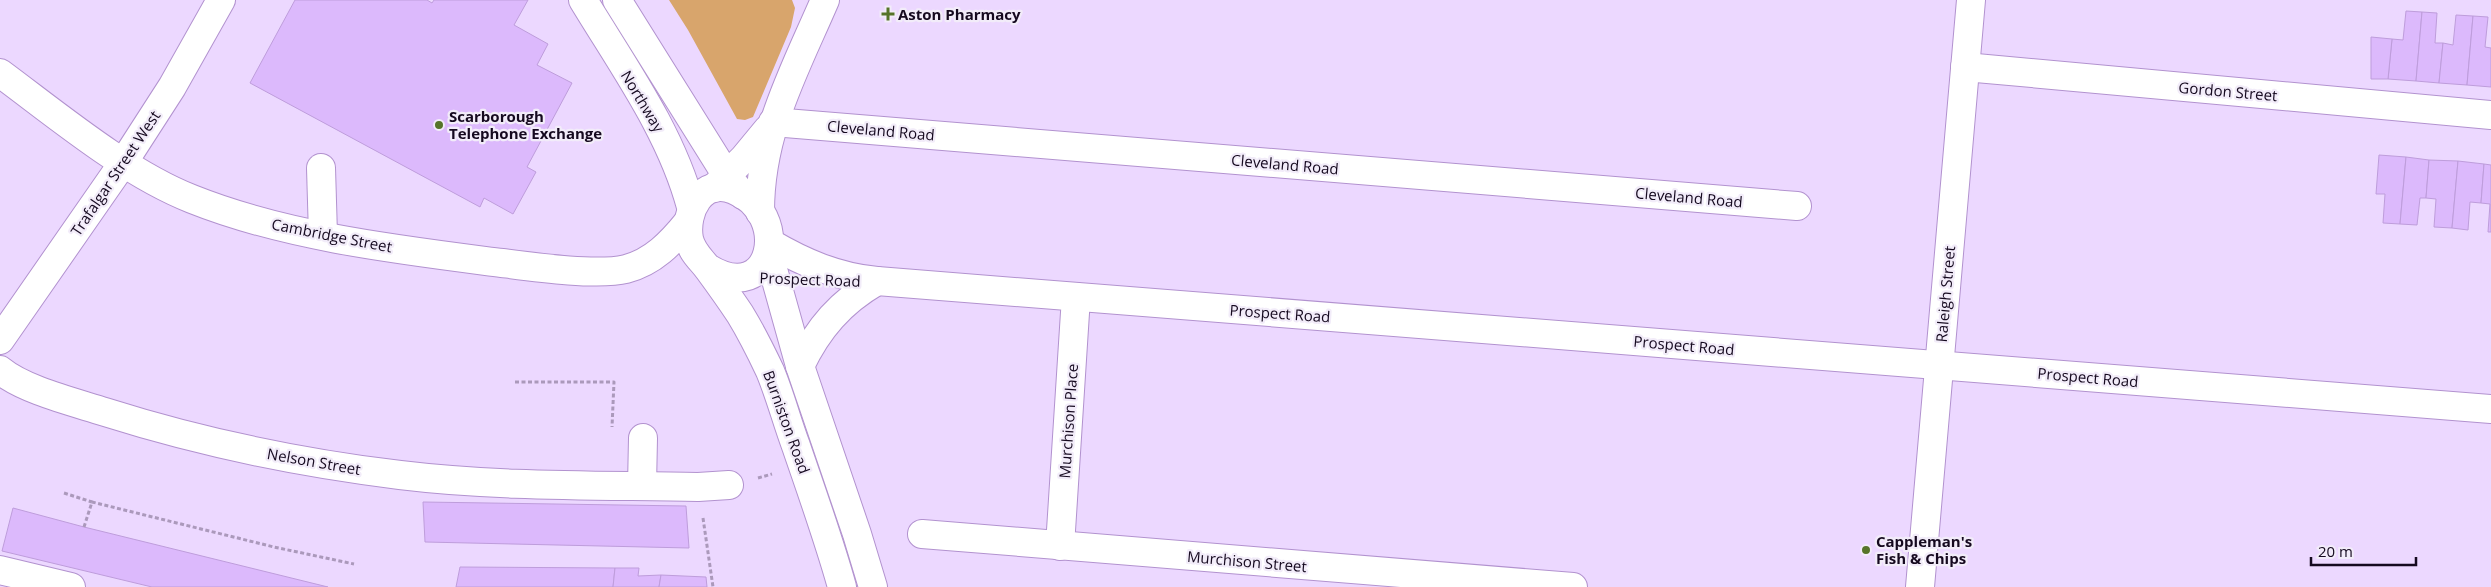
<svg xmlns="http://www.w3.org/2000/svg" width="2491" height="587" font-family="'Open Sans',sans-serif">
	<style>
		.green { fill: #d8a56c }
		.building { fill: #dcb9fc; stroke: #be9ddb }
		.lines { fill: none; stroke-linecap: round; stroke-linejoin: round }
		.minor-casing { stroke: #b292cf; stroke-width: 30 }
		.major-casing { stroke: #b292cf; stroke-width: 30 }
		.path { stroke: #ab99bb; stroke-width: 3; stroke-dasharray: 4 2.5; stroke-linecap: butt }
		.minor { stroke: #fff; stroke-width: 28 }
		.major { stroke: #fff; stroke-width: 28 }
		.poi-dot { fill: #567429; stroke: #f2ecf9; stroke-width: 2 }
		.labels { text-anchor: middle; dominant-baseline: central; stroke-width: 4.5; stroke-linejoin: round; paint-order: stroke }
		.poi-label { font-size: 15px; font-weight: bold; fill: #15091f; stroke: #f2ecf9; text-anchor: start }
		.street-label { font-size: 15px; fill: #15091f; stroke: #f2ecf9 }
	</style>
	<rect width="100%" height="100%" fill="#ecd8ff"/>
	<path class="green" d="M669,0H792L795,8L791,27L753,117L745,120L737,119L688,30Z"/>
	<g class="building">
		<path d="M295,0H427L432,3L434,0H528L514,25L548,44L537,65L572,83L527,167L536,172L513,214L484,198L480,207L250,83Z"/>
		<path d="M2406,11L2422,12L2416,81L2388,79L2392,39L2403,40Z"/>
		<path d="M2422,12L2437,13L2435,43H2443L2439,83L2416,81Z"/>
		<path d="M2456,15L2473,16L2467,85L2439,83L2443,43L2453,45Z"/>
		<path d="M2473,16L2488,17L2485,47L2491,48V87L2467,85Z"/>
		<path d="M2371,37L2392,39L2388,79H2371Z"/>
		<path d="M2379,155L2406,157L2400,224L2383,223L2385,194H2376Z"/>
		<path d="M2406,157L2429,160L2426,198H2420L2417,225L2400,224Z"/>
		<path d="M2429,160L2458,161L2452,228L2434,227L2436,199L2426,198Z"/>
		<path d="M2458,161L2484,164L2481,203L2470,202L2468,230L2452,228Z"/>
		<path d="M2484,164L2491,165V232H2488L2490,204L2481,203Z"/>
		<path d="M423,502L686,506L689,548L425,542Z"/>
		<path d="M13,508L84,527L328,587H152L2,551Z"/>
		<path d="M460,567L615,568L613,587H456Z"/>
		<path d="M615,568H639L638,576L661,575L659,587H613Z"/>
		<path d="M661,575L706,577L707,587H659Z"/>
	</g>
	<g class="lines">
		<defs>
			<g id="minor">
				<path d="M1965,67L2491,115"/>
				<path d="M0,73C58,116 126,173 192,199C287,237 401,250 502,263C533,267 597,276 626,269C653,262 671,243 688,222"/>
				<path d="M773,122L1797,206"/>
				<path d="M321,168L323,235"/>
				<path d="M714,188L744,158L768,129"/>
				<path d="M760,212C760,132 794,72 825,0"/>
				<path d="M770,243C804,263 837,277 877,281L2491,409"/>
				<path d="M0,340L123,163L172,87L221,0"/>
				<path d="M800,366C818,328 841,302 877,281"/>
				<path d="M0,370C24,390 74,402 105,412C200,442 301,463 400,475C498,487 599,485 698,487L729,485"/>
				<path d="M642,486L643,438"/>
				<path d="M922,534L1573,587"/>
				<path d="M1060,546L1076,297"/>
				<path d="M0,570L71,587"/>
				<path d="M1920,587L1971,0"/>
			</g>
			<g id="major">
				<path d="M583,0C623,66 671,132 691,207"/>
				<path d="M617,0L727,176L743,195"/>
				<path d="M769,255L800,366L857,534L873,587"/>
				<path d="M708,268C774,308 792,213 734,190C702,176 684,212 689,239C692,253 702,260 709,270C720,285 730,299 740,314C751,332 761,352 770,371C780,395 787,422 796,446C812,493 829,540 842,587"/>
			</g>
		</defs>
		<use href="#minor" class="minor-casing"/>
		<use href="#major" class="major-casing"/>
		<g class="path">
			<path d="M515,382H614L612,427"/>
			<path d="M758,478L772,474"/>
			<path d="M64,493L92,502"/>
			<path d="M703,518L713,587"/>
			<path d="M84,527L92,502L274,547L354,564"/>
		</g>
		<use href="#minor" class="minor"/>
		<use href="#major" class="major"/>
	</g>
	<g class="poi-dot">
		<path d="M885.5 6.5h5v5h5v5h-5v5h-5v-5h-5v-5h5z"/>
		<circle cx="439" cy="125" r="5"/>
		<circle cx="1866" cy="550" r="5"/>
	</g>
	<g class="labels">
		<g class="poi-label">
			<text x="898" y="14">Aston Pharmacy</text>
			<text x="449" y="116">Scarborough<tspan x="449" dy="17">Telephone Exchange</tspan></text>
			<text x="1876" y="541">Cappleman's<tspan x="1876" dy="17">Fish &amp; Chips</tspan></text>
		</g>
		<g class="street-label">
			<text transform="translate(2228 91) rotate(5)">Gordon Street</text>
			<text transform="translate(643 101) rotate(59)">Northway</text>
			<text transform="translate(881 130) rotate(5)">Cleveland Road</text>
			<text transform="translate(1285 164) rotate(5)">Cleveland Road</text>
			<text transform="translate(115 173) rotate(-56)">Trafalgar Street West</text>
			<text transform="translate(1689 197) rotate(5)">Cleveland Road</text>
			<text transform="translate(332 235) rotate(11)">Cambridge Street</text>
			<text transform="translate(810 279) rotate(2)">Prospect Road</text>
			<text transform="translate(1945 294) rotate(-85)">Raleigh Street</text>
			<text transform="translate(1280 313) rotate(4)">Prospect Road</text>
			<text transform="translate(1684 345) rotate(5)">Prospect Road</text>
			<text transform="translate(2088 377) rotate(5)">Prospect Road</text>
			<text transform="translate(1068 421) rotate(-86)">Murchison Place</text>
			<text transform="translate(787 422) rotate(70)">Burniston Road</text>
			<text transform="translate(314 461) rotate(10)">Nelson Street</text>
			<text transform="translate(1247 561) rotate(5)">Murchison Street</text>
		</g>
	</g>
	<path d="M2311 557v8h105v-8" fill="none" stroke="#15091f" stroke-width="2.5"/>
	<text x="2318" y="557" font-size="15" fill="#15091f" stroke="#f2ecf9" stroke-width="4" paint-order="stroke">20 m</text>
</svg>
